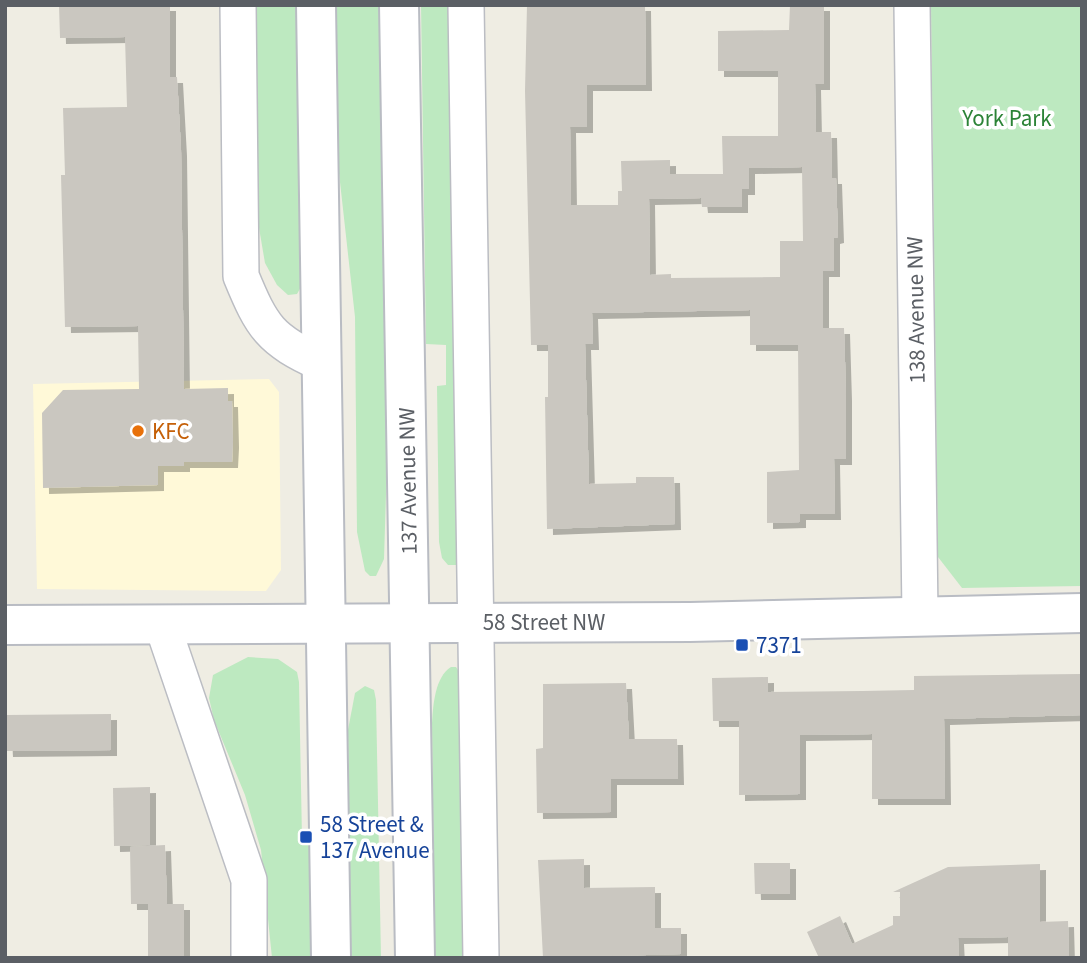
<svg xmlns="http://www.w3.org/2000/svg" width="1087" height="963" font-family="'Source Sans 3',sans-serif">
	<style>
		.commercial { fill: #fff9d8 }
		.green { fill: #bde9c0 }
		.building { fill: #cac7c0; fill-rule: evenodd; filter: url(#shadow) }
		.lines { fill: none; stroke-linecap: round; stroke-linejoin: round }
		.street-casing { stroke: #bbbdc3; stroke-width: 38 }
		.secondary-casing { stroke: #b9bcc3; stroke-width: 42 }
		.street { stroke: #fff; stroke-width: 35 }
		.secondary { stroke: #fff; stroke-width: 38 }
		.food-dot { fill: #e8710a; stroke: #fff; stroke-width: 2.5 }
		.transit-dot { fill: #1a4fb4; stroke: #fff; stroke-width: 2.5 }
		.labels { text-anchor: middle; dominant-baseline: central; stroke-width: 7; stroke-linejoin: round; paint-order: stroke }
		.park-label { font-size: 23px; fill: #2c8337; stroke: #fff }
		.street-label { font-size: 23px; fill: #5b5f65; stroke: #fff }
		.food-label { font-size: 23px; fill: #c56008; stroke: #fff; text-anchor: start }
		.transit-label { font-size: 23px; fill: #164399; stroke: #fff; text-anchor: start }
	</style>
	<defs>
		<filter id="shadow"><feDropShadow dx="6" dy="6" stdDeviation="0" flood-color="#0004"/></filter>
	</defs>
	<rect width="100%" height="100%" fill="#efede3"/>
	<path class="commercial" d="M269,379L279,392L281,570L266,591L37,589L33,384Z"/>
	<g class="green">
		<path d="M255,5H299L302,285L297,294L288,295L277,285L265,263L258,222Z"/>
		<path d="M336,5H381L387,462L384,559L376,576H370L365,571L357,532L355,317L338,164Z"/>
		<path d="M421,5H450L459,554L456,565H448L442,558L439,542L437,386L446,385V345L426,344Z"/>
		<path d="M931,5H1082V586L962,588L938,557Z"/>
		<path d="M248,657L278,659L297,672L299,682L302,838L310,839L312,958H272L261,850L245,795L214,720L209,698L213,675Z"/>
		<path d="M451,667H456L460,673L465,958H435L432,723C433,705 435,677 451,667Z"/>
		<path d="M365,686L374,690L376,700L381,958H351L348,730L355,693Z"/>
	</g>
	<g class="building">
		<path d="M59,5H170V77H177L181,150L184,389L228,388V401H232L233,442L232,462H184V466H158V485L43,488L42,413L63,390L139,389L138,326L65,327L61,175H65L63,108L127,107L125,37L60,38Z"/>
		<path d="M527,5H645L646,85H587V127H570L571,205H618V191H622L621,161L670,160V174H723L722,136H778V71H718V31L789,30L790,5H824V84H815L816,132H831L832,178H836L838,237L834,238V271H823V328H844L846,395V459H834L835,514H800V522L767,523V472L799,470L798,345H750V310L592,313L593,344H585L589,484L636,483V477H674L675,524L547,529L545,397H548V345H531L525,91ZM802,167L803,241H780V277L671,278V274L650,275L649,199L701,198L702,207H742V189H749V168Z"/>
		<path d="M1082,674V715L944,719L945,799H872V734L800,735V794L739,795V721H713L712,678L768,677V692L862,691L914,690V676Z"/>
		<path d="M626,683L629,739H677L678,779H611V812L537,813L536,749L543,748V684Z"/>
		<path d="M111,714V750L7,751L5,715Z"/>
		<path d="M150,787V845L114,846L113,788Z"/>
		<path d="M165,845L167,904H184V958H148V904H131L130,847Z"/>
		<path d="M584,859V888L655,887V928H681V954L543,958L538,860Z"/>
		<path d="M754,863H790V894H755Z"/>
		<path d="M1040,864V922L1068,921L1069,958H1008V937L958,938L959,958H819L807,932L840,916L852,944L893,925V916H900V892H893L948,867Z"/>
	</g>
	<g class="lines">
		<defs>
			<g id="street">
				<path d="M238,5L241,276C262,327 270,340 321,363"/>
				<path d="M466,5L481,958"/>
				<path d="M912,5L920,615"/>
				<path d="M162,624L249,880V958"/>
			</g>
			<g id="secondary">
				<path d="M316,5L331,958"/>
				<path d="M399,5L415,958"/>
				<path d="M5,625L690,622L1082,613"/>
			</g>
		</defs>
		<use href="#street" class="street-casing"/>
		<use href="#secondary" class="secondary-casing"/>
		<use href="#street" class="street"/>
		<use href="#secondary" class="secondary"/>
	</g>
	<circle class="food-dot" cx="138" cy="431" r="7"/>
	<g class="transit-dot">
		<rect x="735" y="638" width="14" height="14" rx="3.5"/>
		<rect x="299" y="830" width="14" height="14" rx="3.5"/>
	</g>
	<g class="labels">
		<g class="park-label">
			<text x="1007" y="118">York Park</text>
		</g>
		<g class="street-label">
			<text transform="translate(916 310) rotate(-91)">138 Avenue NW</text>
			<text transform="translate(408 481) rotate(-91)">137 Avenue NW</text>
			<text x="544" y="622">58 Street NW</text>
		</g>
		<g class="food-label">
			<text x="152" y="431">KFC</text>
		</g>
		<g class="transit-label">
			<text x="756" y="645">7371</text>
			<text x="320" y="824">58 Street &amp;<tspan x="320" dy="26">137 Avenue</tspan></text>
		</g>
	</g>
	<rect width="1087" height="963" fill="none" stroke="#5b5f65" stroke-width="14"/>
</svg>
